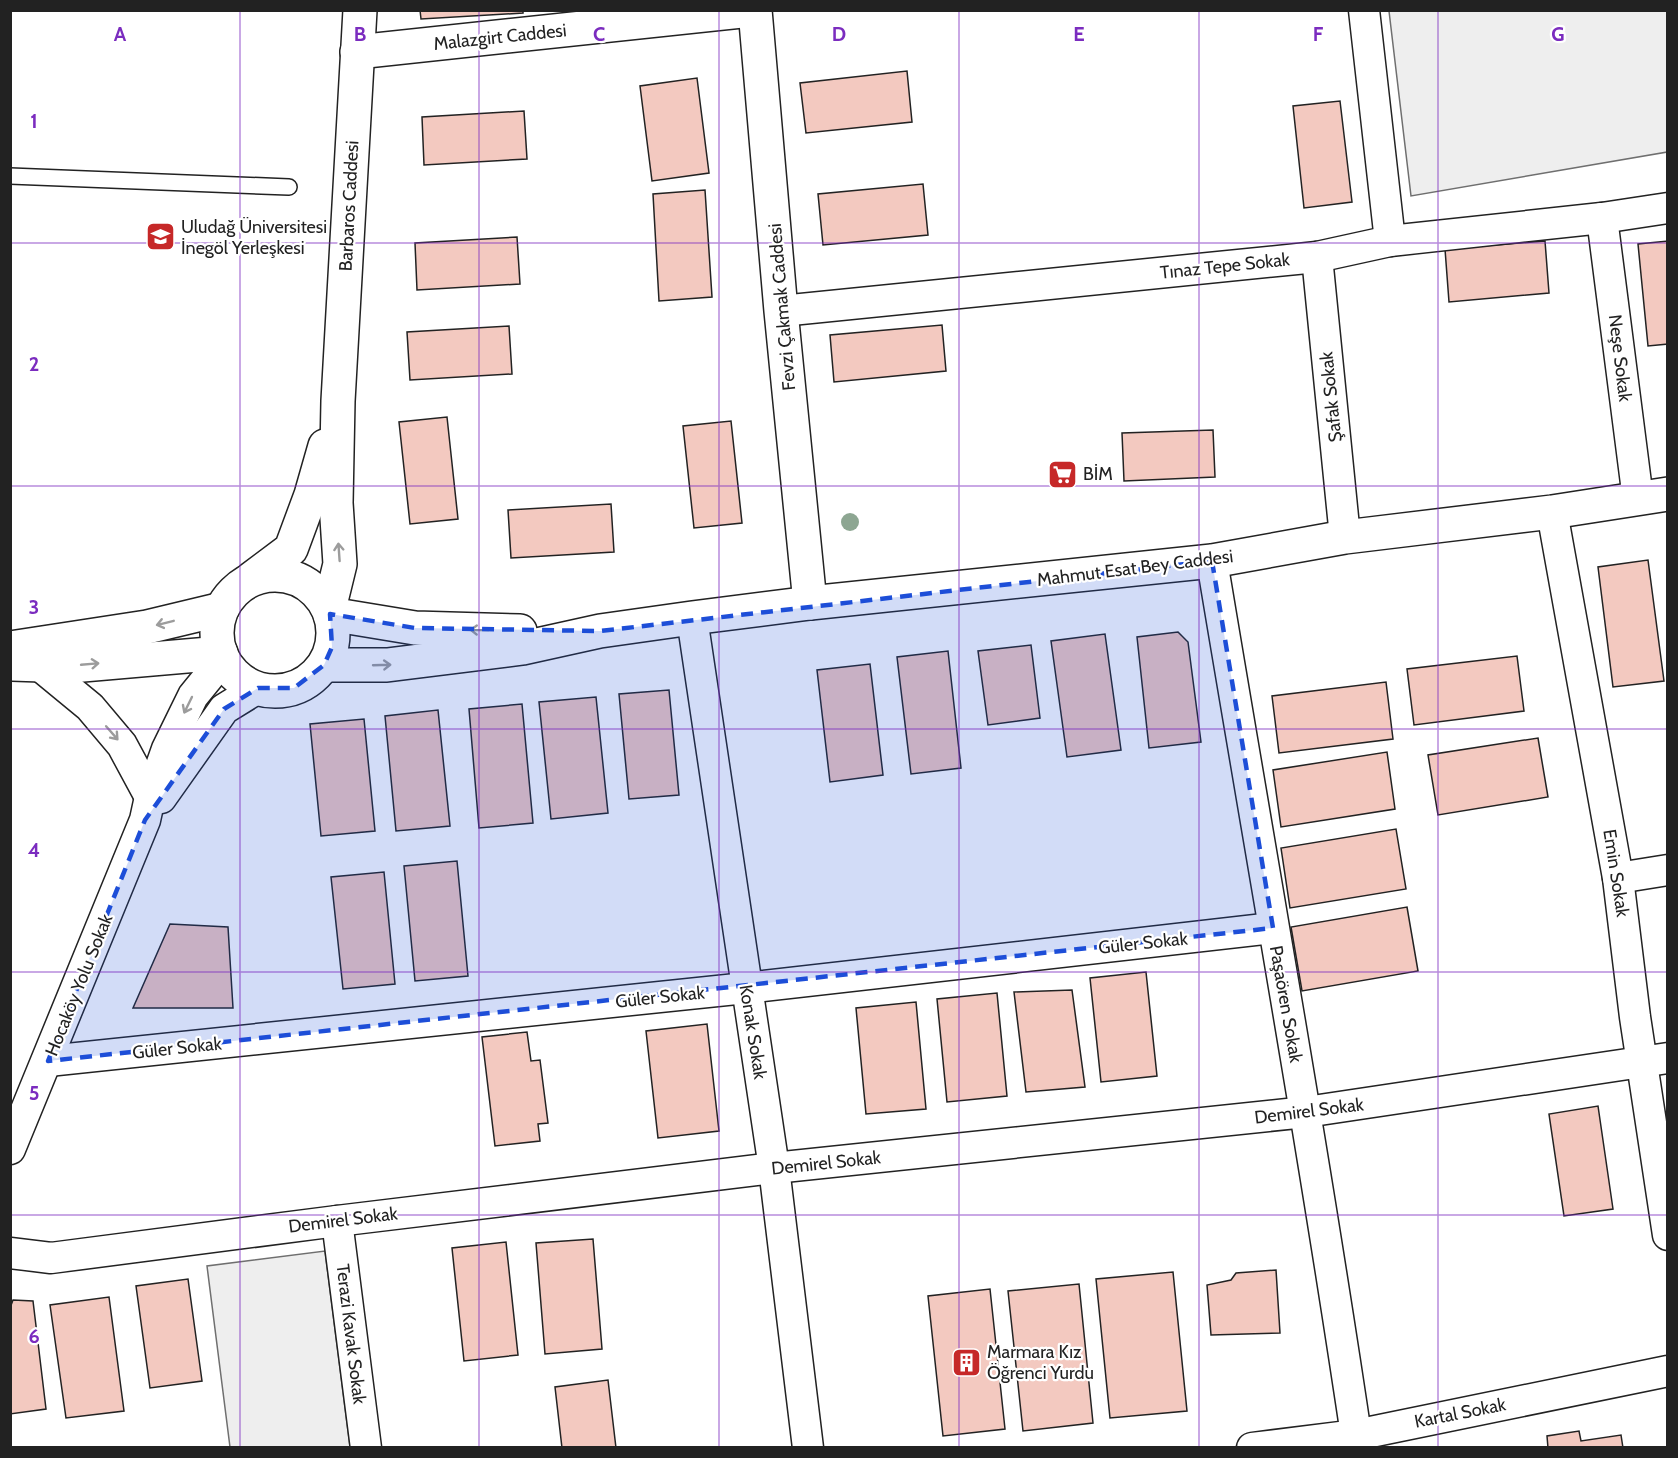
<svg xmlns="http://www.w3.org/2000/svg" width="1678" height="1458" font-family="Cabin,sans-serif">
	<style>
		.green { fill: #eee; stroke: #6f6f6f; stroke-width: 1.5 }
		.building { fill: #f3c9c0; stroke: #222; stroke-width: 1.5 }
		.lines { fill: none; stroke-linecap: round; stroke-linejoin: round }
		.service-casing { stroke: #222; stroke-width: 18 }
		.minor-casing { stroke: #222; stroke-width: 33 }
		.tertiary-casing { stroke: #222; stroke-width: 36 }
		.secondary-casing { stroke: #222; stroke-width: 36 }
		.service { stroke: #fff; stroke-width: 15 }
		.minor { stroke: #fff; stroke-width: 30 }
		.tertiary { stroke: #fff; stroke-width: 33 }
		.secondary { stroke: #fff; stroke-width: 33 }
		.tree { fill: #8da692 }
		.oneway { stroke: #9c9c9c }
		.marked { fill: #1d4ed8; fill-opacity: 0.2; stroke: #1d4ed8; stroke-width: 4.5; stroke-dasharray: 12 8; stroke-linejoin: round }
		.grid { fill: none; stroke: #7b2cbf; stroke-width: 1.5; stroke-opacity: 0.55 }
		.labels { text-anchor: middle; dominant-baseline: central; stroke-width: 4.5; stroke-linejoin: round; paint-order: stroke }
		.street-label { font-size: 18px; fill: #222; stroke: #fff }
		.poi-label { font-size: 18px; fill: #222; stroke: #fff; text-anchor: start }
		.grid-label { font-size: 20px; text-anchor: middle; font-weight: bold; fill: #7b2cbf; stroke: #fff; stroke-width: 4.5; stroke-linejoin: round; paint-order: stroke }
	</style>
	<rect width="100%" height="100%" fill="#fff"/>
	<g class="green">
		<path d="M1389,11H1667V152L1411,196Z"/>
		<path d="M325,1251L350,1447H230L207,1266Z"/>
	</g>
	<g class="building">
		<path d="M420,10H523V13L421,19Z"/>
		<path d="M907,71L912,122L806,133L800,83Z"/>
		<path d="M697,78L709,173L652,181L640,86Z"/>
		<path d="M1340,101L1352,202L1304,208L1293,106Z"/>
		<path d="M524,111L527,159L424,165L422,117Z"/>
		<path d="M923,184L928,235L823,245L818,194Z"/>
		<path d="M705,190L712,297L659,301L653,194Z"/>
		<path d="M517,237L520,284L417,290L415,243Z"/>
		<path d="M1545,241L1549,293L1449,302L1445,249Z"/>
		<path d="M1668,241V344L1648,346L1638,244Z"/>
		<path d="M942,325L946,371L834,382L830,335Z"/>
		<path d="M509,326L512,374L410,380L407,332Z"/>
		<path d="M447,417L458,519L410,524L399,422Z"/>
		<path d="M731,421L742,523L694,528L683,426Z"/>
		<path d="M1213,430L1215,477L1124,481L1122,433Z"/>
		<path d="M611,504L614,552L511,558L508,510Z"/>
		<path d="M1648,560L1664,681L1613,687L1598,567Z"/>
		<path d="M1178,632L1188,642L1201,742L1149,748L1137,637Z"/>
		<path d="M1105,634L1121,750L1067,757L1051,641Z"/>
		<path d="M1031,645L1040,718L988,725L978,651Z"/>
		<path d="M948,651L961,768L911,774L897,657Z"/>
		<path d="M1517,656L1524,711L1414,725L1407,669Z"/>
		<path d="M870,664L883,775L830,782L817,670Z"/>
		<path d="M1386,682L1393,739L1279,753L1272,696Z"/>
		<path d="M669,690L679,795L629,799L619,694Z"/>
		<path d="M596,697L608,813L551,819L539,702Z"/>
		<path d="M522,704L533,823L479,828L469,709Z"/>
		<path d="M438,710L450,826L396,831L385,716Z"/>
		<path d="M364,719L375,831L321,836L310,724Z"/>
		<path d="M1538,738L1548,797L1438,815L1428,755Z"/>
		<path d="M1387,752L1395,809L1281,827L1273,770Z"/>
		<path d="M1396,829L1406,889L1290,908L1281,848Z"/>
		<path d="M457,861L468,976L415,981L404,866Z"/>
		<path d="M384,872L395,984L343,989L331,877Z"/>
		<path d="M1407,907L1418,971L1302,991L1291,927Z"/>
		<path d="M170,924L228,927L233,1008H133Z"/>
		<path d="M1146,972L1157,1076L1101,1082L1090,978Z"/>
		<path d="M1072,990L1085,1087L1026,1092L1014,992Z"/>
		<path d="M997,993L1007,1096L947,1102L937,999Z"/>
		<path d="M916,1002L926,1109L866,1114L856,1008Z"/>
		<path d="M707,1024L719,1131L658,1138L646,1031Z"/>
		<path d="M527,1032L531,1061L540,1060L548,1123L538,1124L540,1141L495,1146L482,1037Z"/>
		<path d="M1598,1106L1613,1209L1564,1216L1549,1114Z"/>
		<path d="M593,1239L602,1349L545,1354L536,1243Z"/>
		<path d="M506,1242L518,1355L464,1361L452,1248Z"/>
		<path d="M1276,1270L1280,1333L1211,1335L1207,1285L1231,1280L1236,1273Z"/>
		<path d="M1173,1272L1187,1411L1110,1418L1096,1279Z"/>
		<path d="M188,1279L202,1381L150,1388L136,1286Z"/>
		<path d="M1079,1284L1093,1423L1023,1431L1008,1291Z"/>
		<path d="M990,1289L1005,1429L943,1436L928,1296Z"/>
		<path d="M109,1297L124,1411L66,1418L50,1305Z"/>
		<path d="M13,1300L33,1301L46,1409L10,1414V1308Z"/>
		<path d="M608,1380L616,1448H562L555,1387Z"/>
		<path d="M1579,1431L1581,1441L1621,1435L1623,1448H1548L1547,1436Z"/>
	</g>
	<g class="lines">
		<defs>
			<path id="service" d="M10,176L289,187"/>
			<g id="minor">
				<path d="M1364,10L1390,241"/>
				<path d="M1602,218L1638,499"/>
				<path d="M1317,257L1345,537"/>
				<path d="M781,311L1317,257L1390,241L1602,218L1668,208"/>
				<path d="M1552,512L1618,878L1635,1017L1668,1235"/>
				<path d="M1212,561C1261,856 1314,1151 1358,1448"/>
				<path d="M692,618L774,1168L808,1448"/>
				<path d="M39,665L90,707L122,745L150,797"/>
				<path d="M161,798L224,709L258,688"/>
				<path d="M1618,878L1668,870"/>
				<path d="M48,1061L746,988L1273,928"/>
				<path d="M10,1149L145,820L150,797L167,749L193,696L223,659"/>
				<path d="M337,1221L366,1448"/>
				<path d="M10,1253L51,1258L337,1221L774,1168L1306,1112L1668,1058"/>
				<path d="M1252,1448L1356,1435L1668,1371"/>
			</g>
			<g id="tertiary">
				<path d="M755,10L781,311L810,603"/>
				<path d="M357,52L751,10"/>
			</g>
			<g id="secondary">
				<circle cx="275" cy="633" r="58"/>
				<path d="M251,579L291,549L311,495L325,446"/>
				<path d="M329,609L340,564L336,503L338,401L360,10"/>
				<path d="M330,614L415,628L520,631"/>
				<path d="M10,648L147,627L222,609"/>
				<path d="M12,664L71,666L221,653"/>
				<path d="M324,665H387L523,648L600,631L692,618L810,603L1212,561L1345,537L1552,512L1668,494"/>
			</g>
		</defs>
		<use href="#service" class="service-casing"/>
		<use href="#minor" class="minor-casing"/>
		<use href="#tertiary" class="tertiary-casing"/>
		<use href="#secondary" class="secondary-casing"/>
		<use href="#service" class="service"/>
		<use href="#minor" class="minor"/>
		<use href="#tertiary" class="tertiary"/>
		<use href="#secondary" class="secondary"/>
	</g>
	<circle class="tree" cx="850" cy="522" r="9"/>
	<defs><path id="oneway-shaft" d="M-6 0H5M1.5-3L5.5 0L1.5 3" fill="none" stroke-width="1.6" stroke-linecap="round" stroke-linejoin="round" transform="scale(1.5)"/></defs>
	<g class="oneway">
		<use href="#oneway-shaft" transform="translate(339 552) rotate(-94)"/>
		<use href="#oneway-shaft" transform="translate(165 623) rotate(166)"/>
		<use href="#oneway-shaft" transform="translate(479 630) rotate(-179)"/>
		<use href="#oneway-shaft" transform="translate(90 664) rotate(-5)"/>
		<use href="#oneway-shaft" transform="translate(382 665) rotate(-2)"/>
		<use href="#oneway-shaft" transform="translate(188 705) rotate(116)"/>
		<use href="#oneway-shaft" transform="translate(112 733) rotate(49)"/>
	</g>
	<path class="marked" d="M1212,561L1273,928L48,1061L145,820L224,709L258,688H294L324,665L332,647L330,614L415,628L600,631Z"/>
	<path class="grid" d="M240,10V1448M479,10V1448M719,10V1448M959,10V1448M1199,10V1448M1438,10V1448M10,243H1668M10,486H1668M10,729H1668M10,972H1668M10,1215H1668"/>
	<defs>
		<symbol id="university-square" viewBox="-11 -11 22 22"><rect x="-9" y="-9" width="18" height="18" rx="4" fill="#c62828" stroke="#fff"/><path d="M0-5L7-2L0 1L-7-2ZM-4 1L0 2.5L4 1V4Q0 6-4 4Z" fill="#fff"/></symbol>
		<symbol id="supermarket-square" viewBox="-11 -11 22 22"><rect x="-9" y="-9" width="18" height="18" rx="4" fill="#c62828" stroke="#fff"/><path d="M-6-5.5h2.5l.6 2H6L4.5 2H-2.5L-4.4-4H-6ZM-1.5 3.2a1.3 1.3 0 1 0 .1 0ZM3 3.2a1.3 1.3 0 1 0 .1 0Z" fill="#fff"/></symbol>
		<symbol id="building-square" viewBox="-11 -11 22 22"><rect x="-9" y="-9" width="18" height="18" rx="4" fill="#c62828" stroke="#fff"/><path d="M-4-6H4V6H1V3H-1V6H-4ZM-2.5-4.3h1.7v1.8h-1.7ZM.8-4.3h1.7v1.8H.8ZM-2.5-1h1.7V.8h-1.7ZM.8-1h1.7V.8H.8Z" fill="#fff"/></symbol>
	</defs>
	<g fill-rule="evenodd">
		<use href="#university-square" x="144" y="220" width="33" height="33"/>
		<use href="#supermarket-square" x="1046" y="458" width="33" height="33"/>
		<use href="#building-square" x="950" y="1346" width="33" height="33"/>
	</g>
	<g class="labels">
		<g class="street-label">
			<text transform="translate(500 37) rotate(-6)">Malazgirt Caddesi</text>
			<text transform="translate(349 206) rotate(-87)">Barbaros Caddesi</text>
			<text transform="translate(1225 266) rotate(-6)">Tınaz Tepe Sokak</text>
			<text transform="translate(782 307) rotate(-95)">Fevzi Çakmak Caddesi</text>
			<text transform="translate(1620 358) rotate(83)">Neşe Sokak</text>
			<text transform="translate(1331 397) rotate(-96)">Şafak Sokak</text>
			<text transform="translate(1135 568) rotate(-7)">Mahmut Esat Bey Caddesi</text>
			<text transform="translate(1616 873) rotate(81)">Emin Sokak</text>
			<text transform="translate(1143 943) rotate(-6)">Güler Sokak</text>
			<text transform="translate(79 985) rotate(-68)">Hocaköy Yolu Sokak</text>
			<text transform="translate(660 997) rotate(-6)">Güler Sokak</text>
			<text transform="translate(1286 1004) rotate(80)">Paşaören Sokak</text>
			<text transform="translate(753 1032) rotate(81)">Konak Sokak</text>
			<text transform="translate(177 1048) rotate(-6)">Güler Sokak</text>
			<text transform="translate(1309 1111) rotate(-7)">Demirel Sokak</text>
			<text transform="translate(826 1163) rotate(-6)">Demirel Sokak</text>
			<text transform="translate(343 1220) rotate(-7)">Demirel Sokak</text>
			<text transform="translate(351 1334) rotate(83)">Terazi Kavak Sokak</text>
			<text transform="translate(1460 1413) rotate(-11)">Kartal Sokak</text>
		</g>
		<g class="poi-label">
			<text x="181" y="227">Uludağ Üniversitesi<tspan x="181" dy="21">İnegöl Yerleşkesi</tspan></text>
			<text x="1083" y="474">BİM</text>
			<text x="987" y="1352">Marmara Kız<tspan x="987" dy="21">Öğrenci Yurdu</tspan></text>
		</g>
	</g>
	<g class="grid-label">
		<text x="120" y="41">A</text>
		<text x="360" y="41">B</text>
		<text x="599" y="41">C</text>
		<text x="839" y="41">D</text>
		<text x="1079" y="41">E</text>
		<text x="1318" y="41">F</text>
		<text x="1558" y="41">G</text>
		<text x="34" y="128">1</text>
		<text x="34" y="371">2</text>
		<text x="34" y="614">3</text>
		<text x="34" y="857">4</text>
		<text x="34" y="1100">5</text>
		<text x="34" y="1343">6</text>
	</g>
	<rect width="1678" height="1458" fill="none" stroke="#222222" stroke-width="24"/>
</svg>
